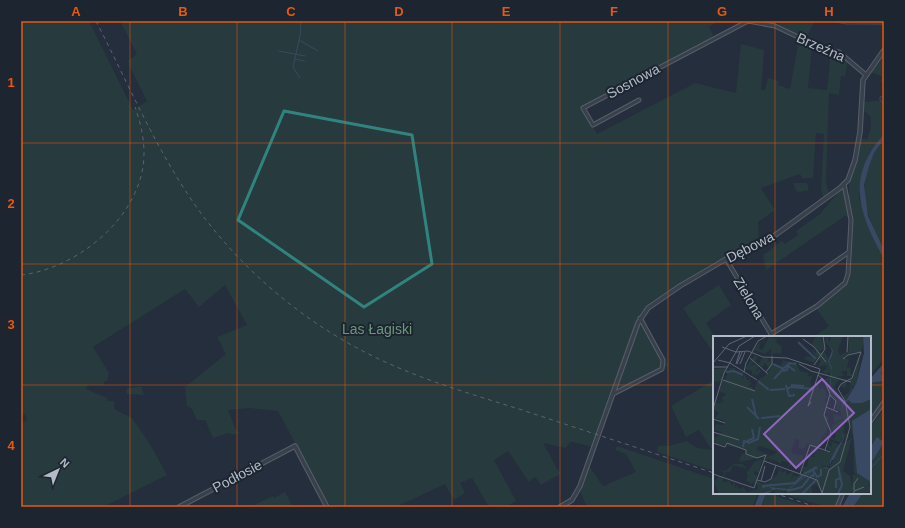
<svg xmlns="http://www.w3.org/2000/svg" width="905" height="528" font-family="Helvetica,sans-serif">
	<style>
		.green { fill: #273a3d }
		.water { fill: #394963 }
		.lines { fill: none; stroke-linecap: round; stroke-linejoin: round }
		.stream { stroke: #394963; stroke-width: 1 }
		.minor-casing { stroke: #565e6a; stroke-width: 5 }
		.tertiary-casing { stroke: #565e6a; stroke-width: 5.5 }
		.minor { stroke: #38404c; stroke-width: 3 }
		.tertiary { stroke: #38404c; stroke-width: 3.5 }
		.rail { stroke: #5b6473; stroke-width: 1; stroke-dasharray: 4 4; stroke-linecap: butt }
		.marked { fill: none; stroke: #308480; stroke-width: 3; stroke-linejoin: round }
		.grid { fill: none; stroke: #e8590c; stroke-width: 1; stroke-opacity: 0.55 }
		.labels { text-anchor: middle; dominant-baseline: central; stroke-width: 4; stroke-linejoin: round; paint-order: stroke }
		.street-label { font-size: 14px; fill: #b4bbc8; stroke: #1d2531 }
		.park-label { font-size: 14px; fill: #6c9878; stroke: #1d2531 }
		.inset-river { fill: none; stroke: #394963; stroke-width: 2 }
		.inset-road { fill: none; stroke: #5e6674; stroke-width: 1 }
		.view { fill: #9265c3; fill-opacity: 0.15; stroke: #9265c3; stroke-width: 2 }
		.inset-edge { fill: none; stroke: #b4bbc8; stroke-width: 2 }
		.neatline { fill: none; stroke: #e8590c; stroke-width: 1.5 }
		.grid-label { font-size: 13px; text-anchor: middle; font-weight: bold; fill: #e8590c }
	</style>
	<rect width="100%" height="100%" fill="#252e3c"/>
	<g class="green">
		<path d="M21,21H89L133,110L147,101L130,67L128,61L137,54L120,21H718L709,27L714,37L582,107L597,134L695,83L736,93L741,44L764,50L761,90H765L768,78L779,81L778,85L790,89L799,39L812,47L808,88L827,90L831,52L840,54L848,60L845,76H841L839,95L829,93L826,182L829,194L824,198L821,190L824,134L816,133L813,178H802L800,174L761,188L775,210L758,222L759,243L714,262L651,302L641,313L593,447L573,442H570L566,448L543,443L560,474L541,485L535,477L529,482L508,451L494,460L516,501L505,507H489L472,478L460,483L465,493L454,500L445,484L396,507H329L278,411L249,408L228,410L236,430L240,433L233,435L229,433L213,438L205,420H197L192,409L187,406L185,387L226,354L217,337L247,325L225,285L199,307L185,289L93,347L109,373L107,381H104V385H87L86,389L107,398V401H114V409L132,418L150,444L167,475L103,507H21V424L27,420L25,414L21,416Z"/>
		<path d="M779,21H815L805,40L779,26Z"/>
		<path d="M826,21H884V26Z"/>
		<path d="M884,54V77L870,72Z"/>
		<path d="M884,97V134L869,154L863,168L859,198L876,244L884,259V359L870,375V337H813L829,326L816,308L844,287L849,275L853,223L849,202V181L856,166L861,139H867L871,128V117L863,110L864,102L882,100Z"/>
		<path d="M884,139V250C863,209 853,179 884,139Z"/>
		<path d="M793,183H807L809,190L800,192L796,191Z"/>
		<path d="M843,187L849,217L845,216L766,270L763,255L782,241L785,244L798,235L796,231L820,214Z"/>
		<path d="M719,285L731,305L706,323L715,337H714V354L683,308Z"/>
		<path d="M643,317L669,366L661,368L616,391Z"/>
		<path d="M714,380V471L657,452L658,446H668L687,441L697,448L712,450L699,430L686,437L671,406Z"/>
		<path d="M884,381V400L870,420V383Z"/>
		<path d="M141,386L144,395L127,394L126,389Z"/>
		<path d="M884,409V507H842L850,493H870V428Z"/>
		<path d="M617,446L714,479V493L758,494L752,507H587L580,491L589,466L603,486L636,472L626,454L615,450Z"/>
		<path d="M285,492L293,507H250L273,496L274,498Z"/>
		<path d="M766,493H768L808,507H762Z"/>
		<path d="M781,493H842L834,507H826Z"/>
	</g>
	<g class="water">
		<path d="M884,134V139L874,153L869,166L864,185L868,216L884,250V259C859,214 845,177 884,134Z"/>
		<path d="M884,363V369L881,374L884,375V381L870,383V379Z"/>
		<path d="M877,437L884,442L873,460L870,459V448Z"/>
		<path d="M760,493H766L761,507H754Z"/>
		<path d="M850,493H863L853,507H842Z"/>
	</g>
	<g class="lines">
		<g class="stream">
			<path d="M832,21L846,24H884"/>
			<path d="M299,40L318,51"/>
			<path d="M279,51L305,56"/>
			<path d="M295,59L304,61"/>
			<path d="M884,75L882,81L884,84"/>
			<path d="M300,78L293,67L300,36L301,21"/>
			<path d="M884,96L880,97V100L884,104"/>
			<path d="M870,469L884,454"/>
		</g>
		<defs>
			<g id="minor">
				<path d="M748,21L775,26L823,49L839,52L866,75"/>
				<path d="M639,100L593,125L583,108L748,21"/>
				<path d="M726,259L771,334L770,337"/>
				<path d="M819,273L849,252"/>
				<path d="M771,334L817,306L845,283L848,274L851,220L844,184"/>
				<path d="M613,394L662,369L663,360L640,318"/>
				<path d="M870,422L884,402"/>
				<path d="M837,507L843,493"/>
			</g>
			<g id="tertiary">
				<path d="M179,507L295,446L327,507"/>
				<path d="M560,507L572,500L580,486L638,323L648,308L680,286L726,259L767,241L840,188L848,180L855,160L860,132L863,80L884,50"/>
			</g>
		</defs>
		<use href="#minor" class="minor-casing"/>
		<use href="#tertiary" class="tertiary-casing"/>
		<use href="#minor" class="minor"/>
		<use href="#tertiary" class="tertiary"/>
		<g class="rail">
			<path d="M96,21C130,87 159,157 203,216C254,283 322,336 399,368C439,385 481,397 522,410C586,431 650,452 714,473"/>
			<path d="M21,275C75,269 134,222 143,167C146,146 142,127 135,107"/>
			<path d="M774,493L816,507"/>
		</g>
	</g>
	<path class="marked" d="M284,111L412,135L432,264L364,307L238,220Z"/>
	<path class="grid" d="M130,21V507M237,21V507M345,21V507M452,21V507M560,21V507M668,21V507M775,21V337M21,143H884M21,264H884M21,385H714M870,385H884M775,493V507"/>
	<g class="labels">
		<g class="street-label">
			<text transform="translate(821 47) rotate(24)">Brzeźna</text>
			<text transform="translate(633 81) rotate(-28)">Sosnowa</text>
			<text transform="translate(750 247) rotate(-27)">Dębowa</text>
			<text transform="translate(749 298) rotate(59)">Zielona</text>
			<text transform="translate(237 476) rotate(-28)">Podłosie</text>
		</g>
		<g class="park-label">
			<text x="377" y="329">Las Łagiski</text>
		</g>
	</g>
	<g transform="translate(713 336)">
		<rect width="158" height="158" fill="#252e3c"/>
		<path d="M107,0L112,13L106,15L110,17L111,15L116,23L119,14L112,6L114,0L116,6L119,0H130L125,14L127,19L136,15L135,0H150L151,3L143,48L142,51L138,50L140,53L134,63L140,67L158,63V148L156,149L158,156L102,158L109,156L103,148L98,150L100,158H74L72,155L71,158H62L61,153L56,151L61,154L55,157L6,158L0,143L2,145L6,140L9,141L11,136L5,134L12,135L19,129L21,128H30L34,133L20,129L17,136H14L16,133L11,139L10,146L17,145L19,150L22,146V152L24,149L25,153L31,151L34,156L45,153L44,148L39,147L38,151V147L33,145L35,139L33,138L41,126L49,123L46,137L42,135L41,138L44,139V145L51,148L57,146L56,145L64,139L67,131V136L69,132V137L73,134V139L81,135L77,146L81,138L82,141L90,137L89,132L85,134L86,131L83,133L78,129L75,131L77,124L76,127L69,125L68,128L59,123L58,127L57,122L52,125L54,121L63,117L64,116L48,110H45L44,114L57,119L28,126L26,125L29,117L32,118L33,114L16,110L13,107L12,109L4,108L0,103V96L1,102L8,98V96L1,94L3,88L11,89L12,85L2,82L6,77L0,73L2,67L0,66L9,68L4,64L11,66L8,62L13,58L7,56L6,58L9,44L3,46L1,44L0,47V33L14,32L11,39V37L8,39L11,45L17,32H22V35L31,36L29,44L32,38L34,44L38,43L36,47H39L35,51H39L41,54L45,44L55,38L56,32L52,27L49,32L47,30L41,37L46,33L48,35L41,42L43,38L39,39V35L32,33L42,19L45,22L37,30L43,28L44,31L49,22L55,21L56,25L67,32L70,24L80,27L83,25L87,35L96,37L94,41L100,39L97,46L100,51L110,44L105,50L108,54L109,50L116,60L112,57L115,61L112,64L115,68L111,79L116,81L114,86L116,91L113,94L115,97L111,98L114,101L110,100L105,112L94,108L91,113L86,112V104L83,103L78,115L80,118L90,119L89,131H94L96,120L103,121L99,119L103,118L98,116L99,113L117,116L114,108L119,111L118,106L126,108L117,126L116,131L110,130L108,131L117,132L131,101L129,95L130,101L127,106L119,104L116,101L117,98L121,103L123,99L117,92L120,90L118,89L130,84V92L131,86L130,83L121,87L120,78L114,76L115,73L116,76L128,80V75L123,73L124,69L119,60L116,68L117,59L111,43L117,41V37L115,36L114,40L109,35L114,33L113,29L104,31L108,25L105,23H102V27L90,23L95,20L101,22L102,20L99,16L100,13L102,17L104,14L98,8L102,2ZM149,12V20L146,23L141,38H138L137,31L134,32L136,22L133,23L131,20L141,16L147,17L146,20ZM134,32V40H140L135,44L138,46L136,56L129,61L121,51L126,44L132,45L127,51L133,52L134,44L123,42V41L131,40L128,35H133ZM137,86L139,101L132,107H129L132,100L133,104L136,101L135,97L131,98V95L132,88ZM140,98L141,137L144,139L140,138L139,152L137,140L130,135ZM56,1L64,3L63,6L69,11L68,18L62,17L58,20V13L52,18L41,14L48,5L46,13L49,14Z" fill="#273a3d" fill-rule="evenodd"/>
		<path d="M119,0L117,9L120,15L119,20L116,25L119,32V35L117,54L128,63L130,65L131,68L143,48L151,17L150,0H158V63L149,67H139L135,64L130,70L128,77L131,87L129,95L131,102L121,123L118,125L117,132L114,133L109,131L99,136L75,154H69L63,153L55,157L46,158L60,154L56,151L75,153L99,135L109,131L117,132V125L123,113L130,103L129,95L131,87L128,77L130,67L116,54L119,34L115,25L119,15L117,9ZM158,73V146L144,137L139,85Z" fill="#394963"/>
		<path class="inset-river" d="M85,6L103,23M60,28L71,33M70,35L74,34L76,27L83,28M13,36L21,35L30,39M61,43L74,29L82,35M45,45L56,54M73,49L76,60L82,59M78,49L90,50L89,53M74,53L78,51L100,53M57,54L72,53M39,63L43,80M34,71L46,83M48,82L67,80M34,105L41,102L39,93M30,111L31,105L36,107L45,103L47,91M125,130L129,149L125,158M91,138L104,131M97,140H100L101,136L104,141L108,139V133M51,152L50,150L82,147L90,139M123,152V144L127,142M74,155L89,151L96,142M89,158L103,144"/>
		<path class="inset-road" d="M90,3L101,11L113,26M9,11L23,16L35,15L50,21L74,22L107,33M23,16L26,10L42,0M134,16L135,0M37,22L55,38M5,24L17,27L44,44M0,27L16,8L34,0M23,28L27,15M24,28L29,16M27,28L32,16M86,28L98,35L138,46M101,29L112,13L110,0M0,31H15M31,36L33,27L45,5L54,0M53,36L59,28V20M105,39L111,44L117,58L111,79L118,96L112,114M10,44L42,55M117,59L123,65L121,73M98,66L95,70L107,33M113,71L125,76M0,73L11,37L23,16M0,83L12,87M0,96L26,104M0,107L12,111L14,107L33,114V118L44,122L53,119L41,152L0,138M51,125L104,144L109,157M87,138L97,109L117,116M44,144L52,146L58,143L63,129M48,145L52,130M141,154V148L145,142M109,157L116,134L127,126L137,91L132,65L125,53L128,48L139,42L148,16L135,19L130,23M141,158V155L151,151"/>
		<path class="view" d="M109,43L141,77L83,132L51,98Z"/>
		<rect width="158" height="158" class="inset-edge"/>
	</g>
	<rect width="905" height="528" fill="none" stroke="#1d2531" stroke-width="44"/>
	<g transform="translate(58 470) rotate(43)" stroke="#1d2531" stroke-width="3" paint-order="stroke">
	<path d="M0-3L7 15L0 10L-7 15Z" fill="#b4bbc8"/>
	<text y="-6" font-size="11" font-weight="bold" text-anchor="middle" fill="#b4bbc8">N</text>
	</g>
	<rect x="22" y="22" width="861" height="484" class="neatline"/>
	<g class="grid-label">
		<text x="76" y="16">A</text>
		<text x="183" y="16">B</text>
		<text x="291" y="16">C</text>
		<text x="399" y="16">D</text>
		<text x="506" y="16">E</text>
		<text x="614" y="16">F</text>
		<text x="722" y="16">G</text>
		<text x="829" y="16">H</text>
		<text x="11" y="87">1</text>
		<text x="11" y="208">2</text>
		<text x="11" y="329">3</text>
		<text x="11" y="450">4</text>
	</g>
</svg>
